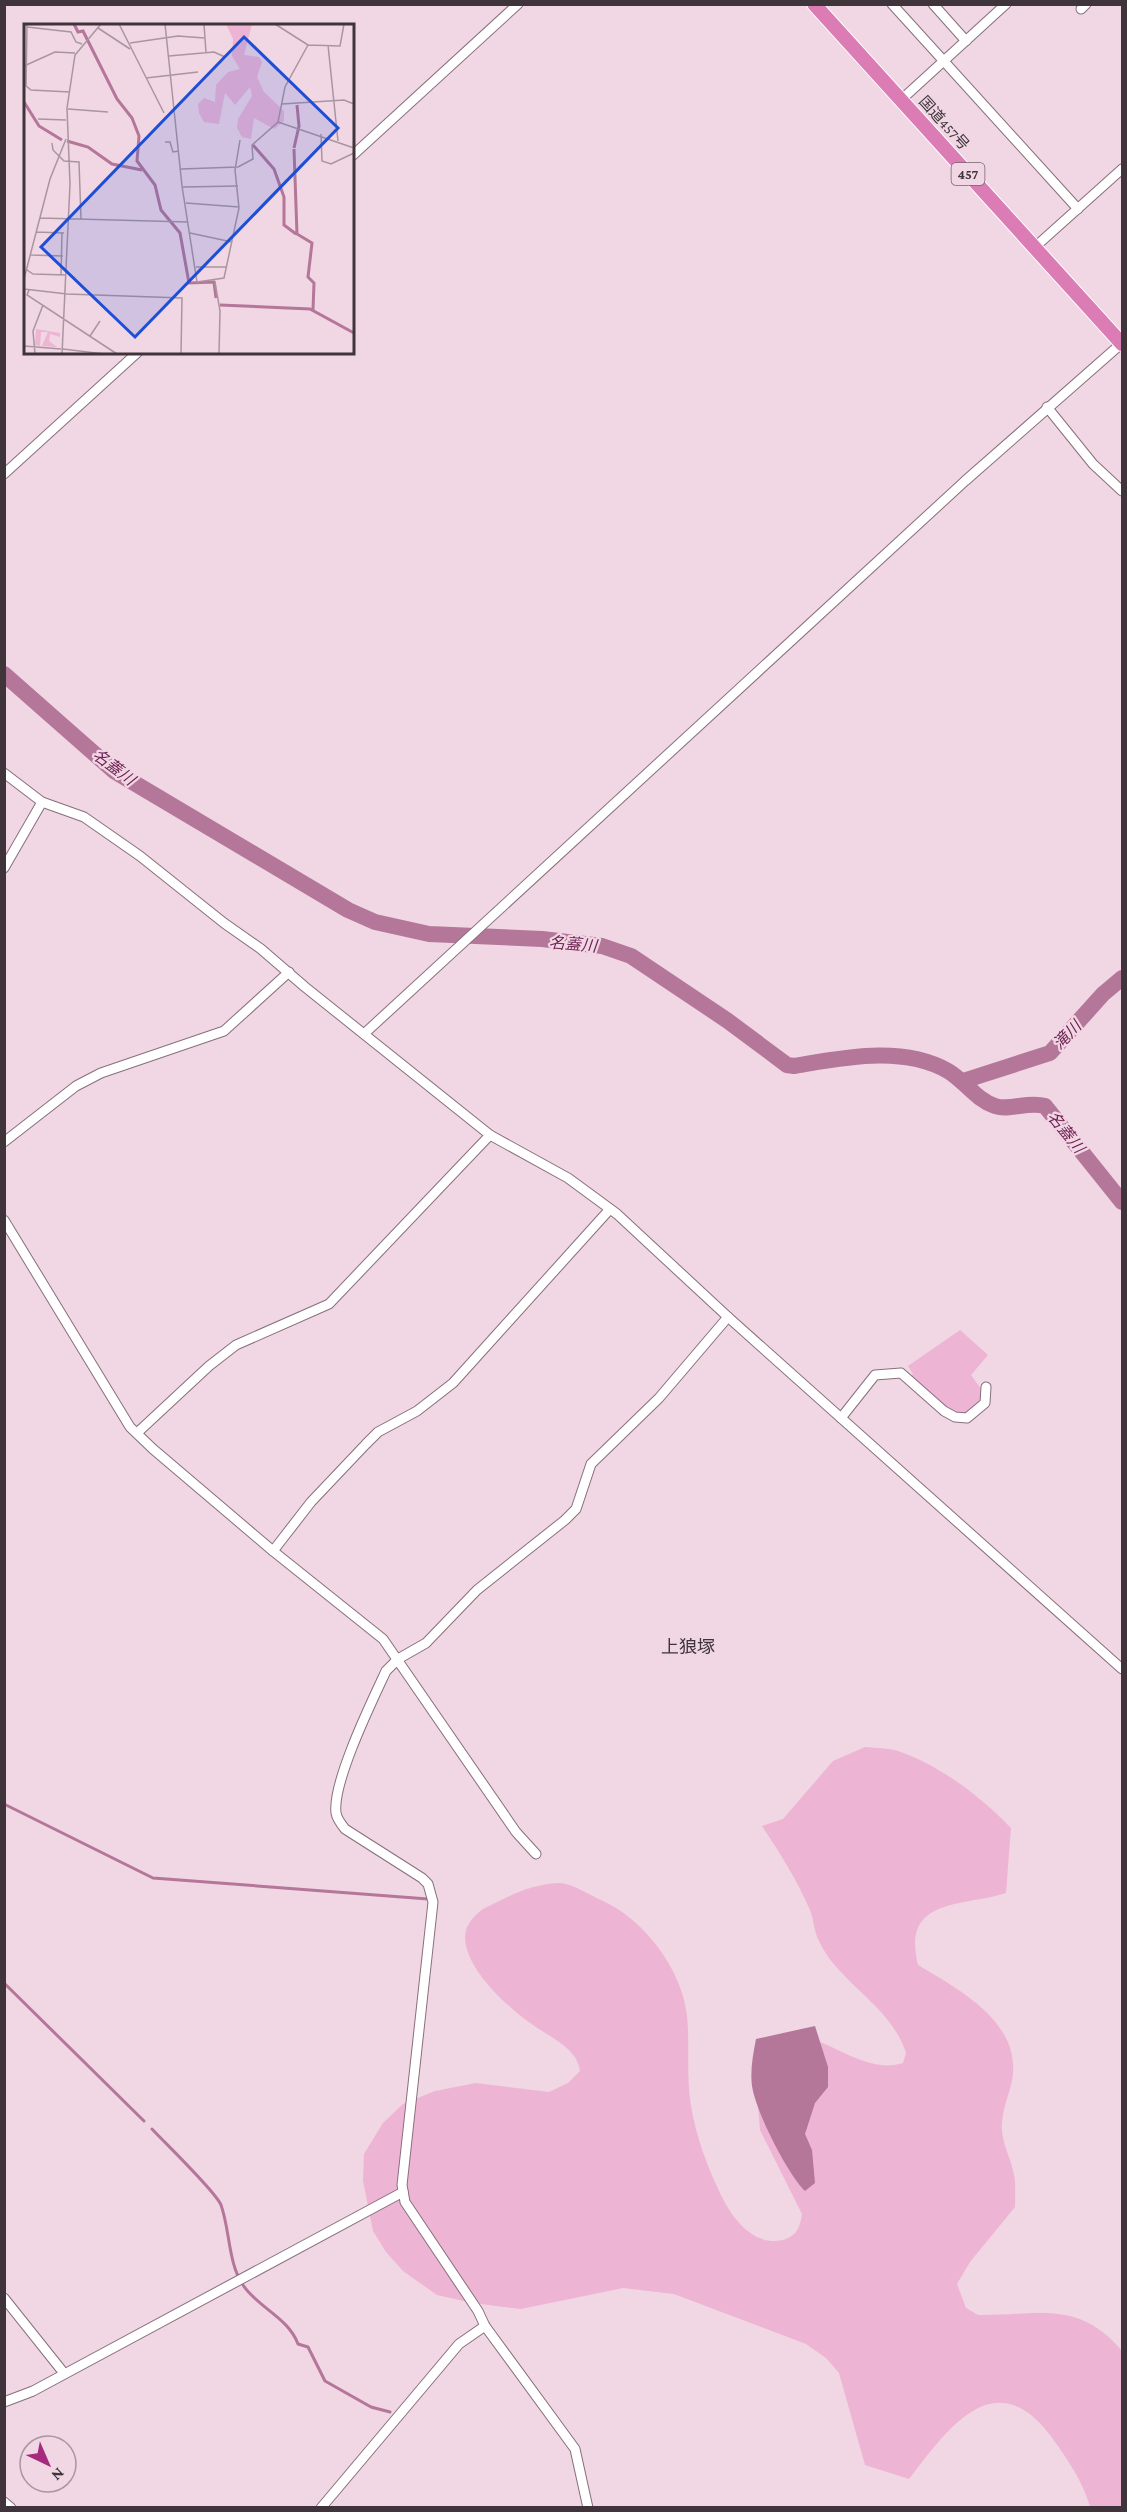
<svg xmlns="http://www.w3.org/2000/svg" width="1127" height="2512" font-family="'Crimson Pro','Noto Sans JP',serif">
	<style>
		.green { fill: #eeb4d3 }
		.water { fill: #b47699 }
		.lines { fill: none; stroke-linecap: round; stroke-linejoin: round }
		.stream { stroke: #b47699; stroke-width: 3 }
		.river { stroke: #b47699; stroke-width: 16 }
		.minor-casing { stroke: #876f7c; stroke-width: 11 }
		.highway-casing { stroke: #fff; stroke-width: 16 }
		.minor { stroke: #fff; stroke-width: 9 }
		.highway { stroke: #dc7cb4; stroke-width: 14 }
		.labels { text-anchor: middle; dominant-baseline: central; stroke-width: 4.5; stroke-linejoin: round; paint-order: stroke }
		.shield { fill: #f1d6e4; stroke: #74656c; stroke-width: 1.5 }
		.shield-label { font-size: 14px; font-weight: bold; fill: #3e3439 }
		.street-label { font-size: 15px; fill: #3e3439; stroke: #f1d6e4 }
		.water-label { font-size: 16px; font-style: italic; fill: #702454; stroke: #f1d6e4 }
		.quarter-label { font-size: 18px; fill: #3e3439; stroke: #f1d6e4 }
		.inset-river { fill: none; stroke: #b47699; stroke-width: 3 }
		.inset-road { fill: none; stroke: #a995a0; stroke-width: 1.5 }
		.view { fill: #1d4ed8; fill-opacity: 0.15; stroke: #1d4ed8; stroke-width: 3 }
		.inset-edge { fill: none; stroke: #3e3439; stroke-width: 3 }
	</style>
	<rect width="100%" height="100%" fill="#f1d6e4"/>
	<g class="green">
		<path d="M960,1330L988,1355L971,1375L981,1389L983,1399L967,1414L957,1416L910,1377L913,1374L908,1366Z"/>
		<path d="M865,1747C876,1748 888,1748 898,1751C941,1766 980,1796 1011,1828L1006,1893C963,1907 901,1897 918,1965C958,1989 1017,2020 1013,2073C1012,2089 1003,2105 1002,2122C1000,2141 1011,2157 1014,2175C1016,2185 1015,2197 1015,2207L970,2262L957,2284L966,2308L978,2315C1039,2316 1078,2299 1122,2351V2507H1090C1083,2482 1068,2460 1053,2439C996,2360 949,2427 909,2479L865,2465L839,2373L826,2358L806,2344L674,2294L623,2288L521,2309L473,2303L437,2295L403,2271L386,2252L373,2231L363,2181L364,2154L383,2123L403,2104L435,2091L476,2083L549,2092L568,2083L580,2071C578,2049 550,2037 533,2025C508,2008 458,1963 466,1930C469,1921 478,1911 487,1907C511,1895 532,1884 559,1883C572,1883 589,1895 601,1900C644,1919 682,1969 687,2016C690,2045 686,2077 691,2106C696,2136 707,2166 720,2193C731,2217 753,2247 783,2240C797,2236 800,2227 802,2214L760,2130L756,2080L768,2039C813,2018 857,2078 903,2063L906,2053C891,2005 838,1983 819,1941C814,1932 814,1920 810,1910C797,1880 780,1853 762,1826L783,1819L833,1761Z"/>
	</g>
	<path class="water" d="M815,2026L828,2067V2087L815,2103L805,2134L812,2150L815,2183L805,2191C787,2173 756,2112 752,2086C750,2070 753,2055 756,2039Z"/>
	<g class="lines">
		<g class="stream">
			<path d="M4,1804L153,1878L428,1899"/>
			<path d="M4,1983L144,2121"/>
			<path d="M152,2129C165,2143 216,2192 221,2205C230,2230 228,2263 243,2285C257,2307 288,2317 298,2344L308,2347L325,2381L371,2407L390,2412"/>
		</g>
		<g class="river">
			<path d="M4,674L114,771L348,910L375,922L429,934L542,939L602,946L631,956L728,1021L787,1065L794,1066C843,1058 902,1045 948,1071C965,1081 975,1099 995,1106C1010,1111 1028,1101 1045,1106L1122,1202"/>
			<path d="M963,1081L1050,1053L1103,994L1122,978"/>
		</g>
		<defs>
			<g id="minor">
				<path d="M892,4L1078,209"/>
				<path d="M933,4L966,41"/>
				<path d="M1081,9L1086,4"/>
				<path d="M901,100L1006,4"/>
				<path d="M352,156L518,4"/>
				<path d="M1035,247L1122,169"/>
				<path d="M1047,407L1093,464L1122,491"/>
				<path d="M4,474L138,352"/>
				<path d="M4,773L42,802L84,817L140,856L224,923L261,949L305,987L490,1135L568,1178L617,1214L728,1317L1122,1669"/>
				<path d="M4,868L42,802"/>
				<path d="M365,1033L965,481L1122,343"/>
				<path d="M4,1142L76,1086L101,1073L224,1031L289,972"/>
				<path d="M4,1220L130,1427L153,1449L273,1551L383,1639L516,1832L536,1854"/>
				<path d="M841,1418L875,1375L901,1373L944,1411L955,1417L967,1418L985,1403L986,1387"/>
				<path d="M137,1433L209,1366L236,1345L329,1304L490,1135"/>
				<path d="M273,1551L311,1502L366,1444L378,1432L417,1411L453,1383L610,1209"/>
				<path d="M4,2298L63,2372"/>
				<path d="M4,2402L33,2391L403,2192"/>
				<path d="M4,2502L11,2508"/>
				<path d="M321,2508L459,2344L485,2326"/>
				<path d="M588,2508L575,2449L485,2326L478,2311L405,2202L402,2185L433,1902L428,1884L422,1878L345,1829C341,1824 337,1819 336,1813C332,1783 372,1701 386,1671L398,1659L426,1643L477,1590L565,1520L576,1509L591,1464L659,1398L728,1317"/>
			</g>
			<path id="highway" d="M814,4L1122,344"/>
		</defs>
		<use href="#minor" class="minor-casing"/>
		<use href="#highway" class="highway-casing"/>
		<use href="#minor" class="minor"/>
		<use href="#highway" class="highway"/>
	</g>
	<g class="labels">
		<rect class="shield" x="951.5" y="163" width="33" height="22" rx="4.5"/>
		<g class="shield-label">
			<text x="968" y="174">457</text>
		</g>
		<g class="street-label">
			<text transform="translate(944 123) rotate(48)">国道457号</text>
		</g>
		<g class="water-label">
			<text transform="translate(114 767) rotate(37)">名蓋川</text>
			<text transform="translate(573 944) rotate(5)">名蓋川</text>
			<text transform="translate(1067 1035) rotate(-46)">滝川</text>
			<text transform="translate(1066 1132) rotate(51)">名蓋川</text>
		</g>
		<g class="quarter-label">
			<text x="688" y="1647">上狼塚</text>
		</g>
	</g>
	<g transform="translate(24 24)">
		<rect width="330" height="330" fill="#f1d6e4"/>
		<path d="M202,0H228L220,31L235,33L238,38L233,53L240,68L260,87V97L250,105L230,94L227,115L218,113L213,104L214,95L228,72L226,63L211,81L201,69L195,100L180,98L175,89L174,80L180,74L191,78L192,61L204,48L216,45L208,32L209,15ZM12,305L36,309V313L26,310L25,317L33,323L18,322L24,308H17L16,322L11,321Z" fill="#eeb4d3"/>
		<path class="inset-river" d="M50,0L54,8L59,7L93,75L108,94L115,112L113,137L131,161L137,186L156,209L165,259L190,258L192,274M0,78L15,102L38,116M43,117L64,123L88,140L118,146M229,121L250,145L260,173V201L272,210M270,124L275,102L273,81M270,125L273,210L288,219L284,253L290,259L289,286M196,281L286,285L330,309"/>
		<path class="inset-road" d="M3,0L2,62L7,66L46,68M95,0L140,89M141,0L158,162L173,258L200,254L215,184L211,146L216,116M180,0L182,29M251,0L284,21M3,3L47,8L52,18L58,20M74,4L106,25M106,19L154,12L180,14M304,21L314,117M145,32L190,28L201,33M0,42L31,28L51,29M122,54L174,48M258,80L320,76L330,80M44,85L84,88M14,95L42,96M254,98L330,124M297,110L298,137L307,140L330,129M141,118H146L149,128L155,127M28,119L29,126L40,137L55,138L57,195M157,145L214,143L229,135L228,121L254,98L261,63L284,21L316,22L320,0M159,163L214,162M162,179L215,183M16,194L164,198M12,208L40,209M166,209L208,218M7,231L39,232M172,243H202M3,246L9,250L42,251M37,251L38,209M0,255L26,155L42,115M191,258L196,287L195,330M0,265L43,270M5,266L3,271L93,330M43,270L158,274L157,330M66,312L76,297M0,322L37,325M39,325L80,330M11,330L9,307L19,281M38,330L46,160L43,84L51,31L77,0"/>
		<path class="view" d="M220,13L314,104L111,313L17,223Z"/>
		<rect width="330" height="330" class="inset-edge"/>
	</g>
	<rect width="1127" height="2512" fill="none" stroke="#3e3439" stroke-width="12"/>
	<g transform="translate(48 2464) rotate(136)"><circle r="28" fill="#f1d6e4" stroke="#a995a0" stroke-width="1.5"/>
	<path d="M0-4.5L10 22L0 15L-10 22Z" fill="#a72b7d"/>
	<text y="-9" font-size="16" font-weight="bold" text-anchor="middle" fill="#3e3439">N</text>
	</g>
</svg>
